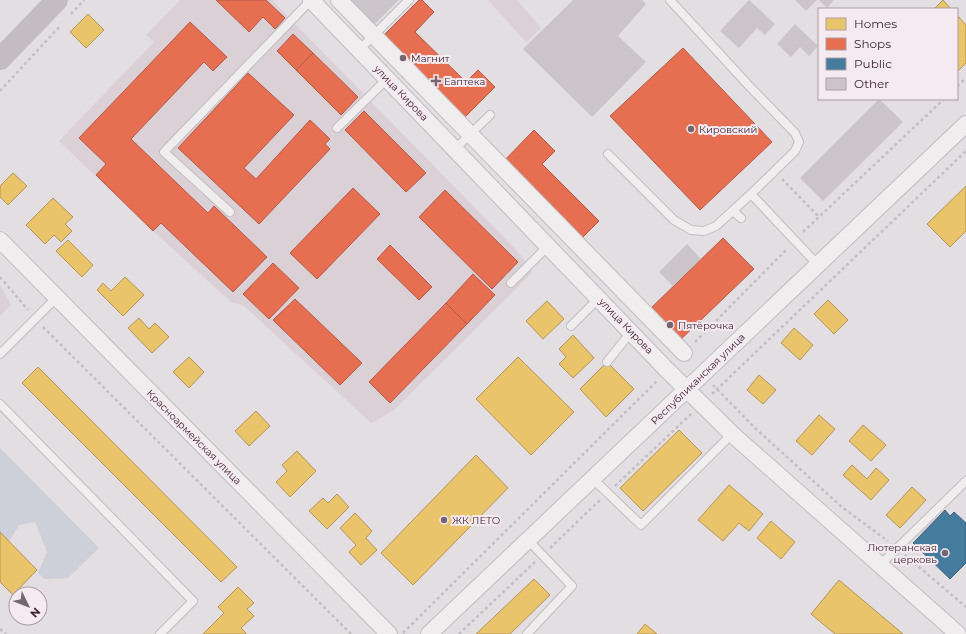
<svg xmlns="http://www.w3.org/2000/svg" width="966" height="634" font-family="Montserrat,sans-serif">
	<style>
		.built { fill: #dcd0d7 }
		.green { fill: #cdd0d8 }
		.homes { fill: #e9c46a; stroke: #b59459 }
		.shops { fill: #e76f51; stroke: #b45847 }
		.public { fill: #457b9d; stroke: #43617d }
		.building { fill: #cbc5c9 }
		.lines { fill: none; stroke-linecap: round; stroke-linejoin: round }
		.lane-casing { stroke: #c1bcbf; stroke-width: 10 }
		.street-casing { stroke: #c1bcbf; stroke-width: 18 }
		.path { stroke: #c4bec1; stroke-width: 2.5; stroke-dasharray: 3 3; stroke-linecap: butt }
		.lane { stroke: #f0edef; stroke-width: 8 }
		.street { stroke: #f0edef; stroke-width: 16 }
		.secondary { stroke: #c3bcc1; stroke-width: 22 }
		.poi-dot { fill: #77656f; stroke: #f4eaf0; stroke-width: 1.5 }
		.labels { text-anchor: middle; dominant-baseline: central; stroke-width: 4; stroke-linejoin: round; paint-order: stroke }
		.poi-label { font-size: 10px; fill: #3d2431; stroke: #f4eaf0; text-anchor: start }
		.street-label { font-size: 10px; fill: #3d2431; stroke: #f4eaf0 }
	</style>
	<rect width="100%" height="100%" fill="#e3dee1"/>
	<g class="built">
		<path d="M180,0H272L520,254L532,273L393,411L371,423L244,306L231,302L153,231L59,141L154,42L146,35Z"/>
		<path d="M488,0H517L541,28L526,42Z"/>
		<path d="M0,285L11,305L0,316Z"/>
	</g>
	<path class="green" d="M0,448L99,548L68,578L45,579L38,573L47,552L35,522L19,525L8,543L0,542Z"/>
	<g class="homes">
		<path d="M943,0L951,9H934Z"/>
		<path d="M88,14L104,30L86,48L70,32Z"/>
		<path d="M957,15L966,25V63L957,72Z"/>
		<path d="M13,173L27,186L8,205L0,197V186Z"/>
		<path d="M966,186V231L950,247L927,224Z"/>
		<path d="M53,198L73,217L65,224L72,231L61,242L54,235L45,244L26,225Z"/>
		<path d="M68,240L93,265L82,277L56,251Z"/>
		<path d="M125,277L144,295L123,316L97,290L103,283L111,291Z"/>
		<path d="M828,300L848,320L834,334L814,314Z"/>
		<path d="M547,301L564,319L543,339L526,321Z"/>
		<path d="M139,318L149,329L155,323L169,337L152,353L128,328Z"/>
		<path d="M794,328L813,345L800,360L781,343Z"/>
		<path d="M573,335L594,358L573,378L559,364L566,357L559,349Z"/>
		<path d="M189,357L204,372L189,388L173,372Z"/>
		<path d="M518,357L574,412L531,455L476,399Z"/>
		<path d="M607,362L634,389L606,417L580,389Z"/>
		<path d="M38,367L237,567L221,582L22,383Z"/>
		<path d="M759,375L776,390L763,404L747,390Z"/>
		<path d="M256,411L270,426L249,446L235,431Z"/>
		<path d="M819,415L835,429L812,455L796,441Z"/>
		<path d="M863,425L886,445L871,461L849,441Z"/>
		<path d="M679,430L702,453L643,511L620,488Z"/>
		<path d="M297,451L316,471L290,497L276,482L287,471L282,465Z"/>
		<path d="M476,455L508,488L413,585L381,553Z"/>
		<path d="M852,465L867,479L876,468L889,480L871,500L843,475Z"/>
		<path d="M729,485L763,514L749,531L739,523L723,541L698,520Z"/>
		<path d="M912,487L926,500L900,528L886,515Z"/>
		<path d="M337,494L349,507L327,529L309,511L323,498L328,503Z"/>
		<path d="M355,513L372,531L366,538L377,550L361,565L349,552L356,545L340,528Z"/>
		<path d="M771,521L795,542L781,559L757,538Z"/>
		<path d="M0,532L37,570L13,595L0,582Z"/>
		<path d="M534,579L550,595L510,634H476Z"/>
		<path d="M839,580L903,634H835L811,614Z"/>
		<path d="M238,587L254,603L247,609L254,616L241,628L246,633L245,634H203L224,613L218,607Z"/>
		<path d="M645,624L657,634H637Z"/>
	</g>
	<g class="shops">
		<path d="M216,0H266L285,18L275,29L263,17L249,32Z"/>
		<path d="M419,0H422L434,12L415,32L466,82L478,70L495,87L460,122L378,41Z"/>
		<path d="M190,22L227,57L213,71L204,62L131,139L208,213L214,206L267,257L233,292L161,223L153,231L96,175L106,164L79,138Z"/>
		<path d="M293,34L313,53L296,70L277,51Z"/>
		<path d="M683,48L772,142L700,210L610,116Z"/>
		<path d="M313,53L358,97L341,115L296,70Z"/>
		<path d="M248,73L294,115L244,168L256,179L310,120L330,139L325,144L330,149L259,224L178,148Z"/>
		<path d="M364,111L426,173L406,192L345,130Z"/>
		<path d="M534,130L555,151L542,164L599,221L578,242L500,165Z"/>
		<path d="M353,188L380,214L317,279L290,253Z"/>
		<path d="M445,190L518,262L492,289L419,217Z"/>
		<path d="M723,238L754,269L677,343L647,312Z"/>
		<path d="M390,245L432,287L419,300L377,259Z"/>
		<path d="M273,263L299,288L269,319L243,294Z"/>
		<path d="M473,274L495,295L467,324L446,303Z"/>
		<path d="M295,299L362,363L340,385L273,320Z"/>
		<path d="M446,303L467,324L390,403L369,382Z"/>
	</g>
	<path class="public" d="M945,510L950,516L954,512L966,523V563L950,579L913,543Z"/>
	<g class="building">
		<path d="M341,0H399L370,29Z"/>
		<path d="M573,0H642L646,4L618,36L646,62L592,117L523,49Z"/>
		<path d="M749,0L775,24L765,35L757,28L739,48L720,31Z"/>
		<path d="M795,0H817L806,11Z"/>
		<path d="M819,0H834L827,8Z"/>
		<path d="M795,24L818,46L809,56L800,47L791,57L777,44Z"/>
		<path d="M879,99L903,122L823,201L800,178Z"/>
		<path d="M687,244L701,259L673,286L659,272Z"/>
	</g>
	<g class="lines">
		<defs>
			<g id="lane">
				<path d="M670,0L751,88L795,133L799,142L795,151L751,194L818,265"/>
				<path d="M359,50L409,0"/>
				<path d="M337,128L387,79"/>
				<path d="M455,149L490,115"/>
				<path d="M608,154L674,220L691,230L704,231L716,226L751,194"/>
				<path d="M733,211L741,218"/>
				<path d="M230,212L164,152L311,0"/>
				<path d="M511,283L548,246"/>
				<path d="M571,326L599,298"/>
				<path d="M0,354L56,298"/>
				<path d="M607,362L631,332"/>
				<path d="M0,404L193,601L160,634"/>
				<path d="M593,479L641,525L732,434"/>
				<path d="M881,564L966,481"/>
				<path d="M527,634L572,586L528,540"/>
			</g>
			<g id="street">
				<path d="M311,0L667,370L732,434L958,634"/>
				<path d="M339,0L684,353"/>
				<path d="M0,240L389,634"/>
				<path d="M429,634L966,124"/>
			</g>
		</defs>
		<use href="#lane" class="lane-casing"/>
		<use href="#street" class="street-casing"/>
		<g class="path">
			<path d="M71,14L84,0"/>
			<path d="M957,86L966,78"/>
			<path d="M0,91L61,25"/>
			<path d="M782,179L819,217"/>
			<path d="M803,232L944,99"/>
			<path d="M0,277L28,310"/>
			<path d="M43,327L351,634"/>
			<path d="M695,342L787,249"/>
			<path d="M713,385L755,428L843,508L888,541"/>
			<path d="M712,394L966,151"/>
			<path d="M615,486L691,414"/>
			<path d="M550,548L600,500"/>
			<path d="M905,555L966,607"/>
			<path d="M0,629L6,634"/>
			<path d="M403,633L657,381"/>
			<path d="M459,634L535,562"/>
		</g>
		<use href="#lane" class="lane"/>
		<use href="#street" class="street"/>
		<path class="secondary" d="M0,59L57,0"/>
	</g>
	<g class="poi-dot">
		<circle cx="403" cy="58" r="4"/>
		<path d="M434 75h4v4h4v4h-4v4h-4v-4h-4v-4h4z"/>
		<circle cx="691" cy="129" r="4"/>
		<circle cx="670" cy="325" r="4"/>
		<circle cx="444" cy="520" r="4"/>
		<circle cx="945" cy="553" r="4"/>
	</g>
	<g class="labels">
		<g class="poi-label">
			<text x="411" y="58">Магнит</text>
			<text x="444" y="81">Еаптека</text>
			<text x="699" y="129">Кировский</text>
			<text x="678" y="325">Пятёрочка</text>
			<text x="452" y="520">ЖК ЛЕТО</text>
			<text x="937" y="547" text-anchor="end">Лютеранская<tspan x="937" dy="12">церковь</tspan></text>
		</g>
		<g class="street-label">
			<text transform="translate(401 93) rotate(46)">улица Кирова</text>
			<text transform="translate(626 326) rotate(46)">улица Кирова</text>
			<text transform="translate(698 379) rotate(-44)">Республиканская улица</text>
			<text transform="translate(194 437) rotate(45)">Красноармейская улица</text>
		</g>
	</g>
	<rect x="818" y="8" width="140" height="92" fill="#f4eaf0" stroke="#ab9ba4"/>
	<rect x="826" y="18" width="20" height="12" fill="#e9c46a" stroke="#ab9ba4"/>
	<text x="854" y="28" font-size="12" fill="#3d2431">Homes</text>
	<rect x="826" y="38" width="20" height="12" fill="#e76f51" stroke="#ab9ba4"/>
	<text x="854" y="48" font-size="12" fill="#3d2431">Shops</text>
	<rect x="826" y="58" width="20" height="12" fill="#457b9d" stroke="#ab9ba4"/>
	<text x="854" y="68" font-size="12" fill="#3d2431">Public</text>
	<rect x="826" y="78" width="20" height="12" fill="#cbc5c9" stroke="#ab9ba4"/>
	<text x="854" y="88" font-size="12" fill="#3d2431">Other</text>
	<g transform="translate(28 606) rotate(133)"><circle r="19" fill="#f4eaf0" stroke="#ab9ba4"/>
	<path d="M0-3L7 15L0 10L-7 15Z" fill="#77656f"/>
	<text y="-6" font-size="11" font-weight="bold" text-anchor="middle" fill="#3d2431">N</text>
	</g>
</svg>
